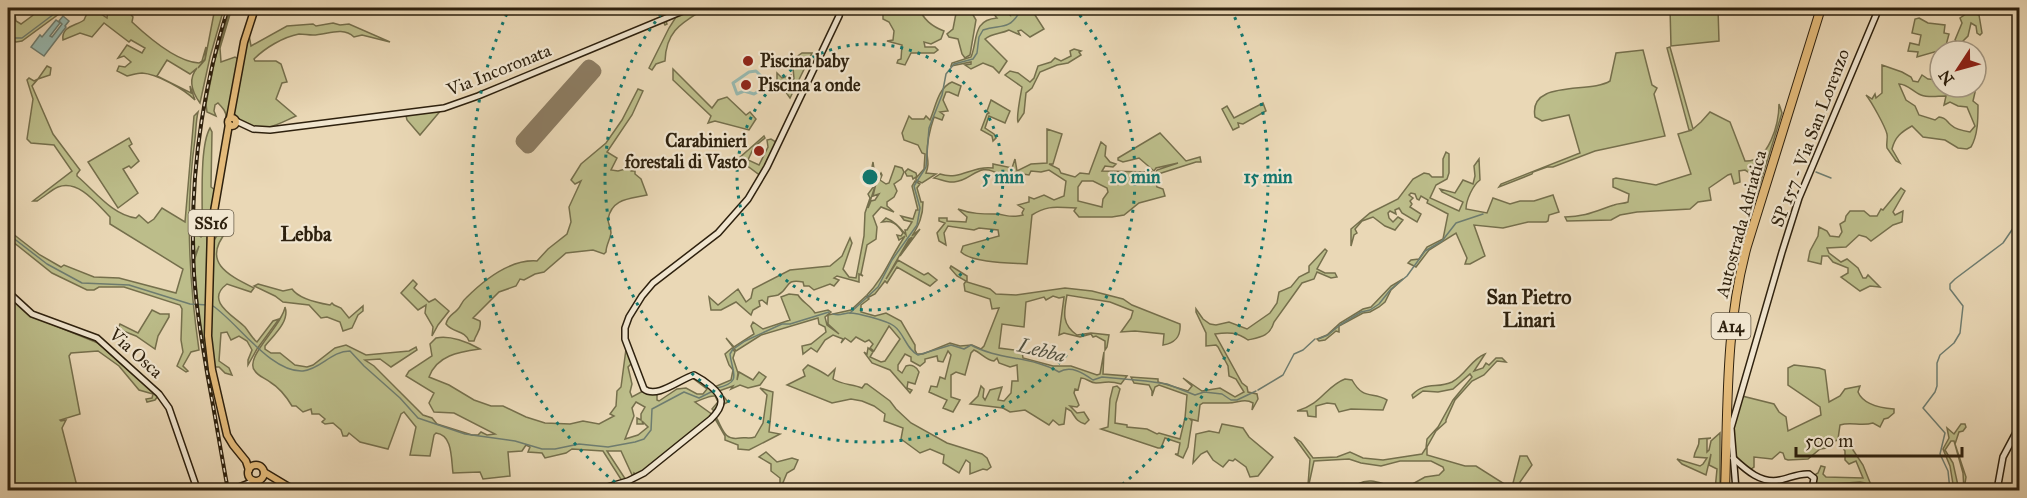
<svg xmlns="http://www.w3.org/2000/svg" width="2027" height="498" font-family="'IM FELL Great Primer',serif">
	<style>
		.green { fill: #bcbd8a; stroke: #756f4c; stroke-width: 1.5; fill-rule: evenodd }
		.water { fill: #98b9b0; stroke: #6e7c6f; stroke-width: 1.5 }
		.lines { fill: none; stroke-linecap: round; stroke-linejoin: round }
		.stream { stroke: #6e7c6f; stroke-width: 1.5 }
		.canal { stroke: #98b9b0; stroke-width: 3 }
		.runway { stroke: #8c7c62; stroke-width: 15 }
		.secondary-casing { stroke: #2e210e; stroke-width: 8 }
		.primary-casing { stroke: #2e210e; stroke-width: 9 }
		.highway-casing { stroke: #2e210e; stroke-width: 10 }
		.secondary { stroke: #f1e6d0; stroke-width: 5 }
		.primary { stroke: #e5bc7b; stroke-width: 6 }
		.highway { stroke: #e5bc7b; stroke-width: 8 }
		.rail-casing { stroke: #2e210e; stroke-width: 4 }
		.rail { stroke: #f1e6d0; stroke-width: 1.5; stroke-dasharray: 4.5; stroke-linecap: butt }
		.secondary-bridge-casing { stroke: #2e210e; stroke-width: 8; stroke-linecap: butt }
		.secondary-bridge { stroke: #f1e6d0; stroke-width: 5 }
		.ring { fill: none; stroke: #0f766e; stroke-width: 3; stroke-dasharray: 3 6 }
		.poi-dot { fill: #8f2418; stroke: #f1e6d0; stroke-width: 2 }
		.labels { text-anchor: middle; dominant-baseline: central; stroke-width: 4.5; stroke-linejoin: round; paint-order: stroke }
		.shield { fill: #f1e6d0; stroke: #685c48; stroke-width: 1.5 }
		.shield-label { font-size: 16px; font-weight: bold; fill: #2e210e }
		.poi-label { font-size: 18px; font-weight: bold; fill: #2e210e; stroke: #f1e6d0; text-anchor: start }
		.street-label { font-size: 18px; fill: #2e210e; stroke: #f1e6d0 }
		.neighbourhood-label { font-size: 20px; font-weight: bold; fill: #2e210e; stroke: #f1e6d0 }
		.water-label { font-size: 20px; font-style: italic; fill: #4e4f3f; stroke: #f1e6d0 }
		.centre { fill: #0f766e; stroke: #f1e6d0; stroke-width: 3 }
		.ring-label { font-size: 18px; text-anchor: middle; font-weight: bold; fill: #0f766e; stroke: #f1e6d0; stroke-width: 4.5; stroke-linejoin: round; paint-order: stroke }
	</style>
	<rect width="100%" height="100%" fill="#ead8b6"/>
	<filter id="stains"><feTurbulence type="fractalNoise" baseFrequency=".00333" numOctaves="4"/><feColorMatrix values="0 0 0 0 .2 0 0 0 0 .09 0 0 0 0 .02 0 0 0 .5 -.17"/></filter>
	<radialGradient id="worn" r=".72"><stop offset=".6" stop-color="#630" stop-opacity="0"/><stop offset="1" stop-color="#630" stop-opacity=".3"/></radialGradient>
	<g class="green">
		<path d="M8,8H14L16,21L21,24L32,16L40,8H67L22,41L16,42L8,38Z"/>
		<path d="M108,8C119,8 126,8 133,17L132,22C148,37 177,62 199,63L202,61L206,47L205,59L198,68L205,60L215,8H224L210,57L200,103C192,92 188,79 197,68L190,74L167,60L157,76L191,93L190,86L195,100C184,89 157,74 142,73C137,73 132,75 127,76L117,71L119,66L125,67L131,62L124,56L118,58L127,45L142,53L145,48L131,40L129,42L104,23L92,37L80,33L63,40C61,26 76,26 84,20L88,11L101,14L107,18Z"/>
		<path d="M693,8H706C682,23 666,30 665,61L656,64L652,70L649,68L669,28L676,17L666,21L667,24L665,25L663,21L634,32Z"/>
		<path d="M883,8H920C922,19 933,27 944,31L941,39L931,44L924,42L925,47H935L938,50L934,53H911L905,65L897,63L898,60L901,59L902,45L887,41L893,40L894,31L889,22L883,19Z"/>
		<path d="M957,8H969L976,20L970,55L965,58L962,54L958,39L949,37L947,34L953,29Z"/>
		<path d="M989,8H1001L1010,15L1008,8H1045L1030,11L1035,15L1044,29L1030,37L1021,30L1018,31L1020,35L1009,30C1001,34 992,33 985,39L1007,61L999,73L993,67L983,63L971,69L965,65L971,64V62L951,66L952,63L971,57C978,40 972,20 997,18Z"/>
		<path d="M1670,8H1718L1719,41L1671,46Z"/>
		<path d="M230,10L231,11L220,48L221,62L235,57L238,59L228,117L226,118C227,112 222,107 218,103L215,105L214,111L216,116L207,112L206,104L215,59Z"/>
		<path d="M1969,12L1979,15L1982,33L1980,35L1977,33L1976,26L1971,23L1968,36L1959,45L1955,40L1962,23L1960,18Z"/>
		<path d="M1919,18L1928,23L1945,25L1944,33L1949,34L1945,49L1917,57L1918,52L1908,51L1910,43L1919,45L1921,35L1912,33L1915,19Z"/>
		<path d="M333,23L340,25L349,24L390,42L362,35L354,37C342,26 327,35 313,35C308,35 304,34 299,34C283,37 265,48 254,59L255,61H276L281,64L287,82L282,83L276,99L296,116C276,125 266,133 245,123C239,121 237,120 234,114L247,37L249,35L251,46L287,26L313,24L316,26Z"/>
		<path d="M1670,47L1693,129L1701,122L1710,112L1730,122L1745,161C1769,163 1779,123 1779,104L1782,113L1754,203L1752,202L1753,175L1745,170L1739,171L1740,182L1734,184L1731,174L1728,175L1709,188L1711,200L1698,202L1690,209L1637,212L1620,215L1611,220L1567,221L1565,217C1585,217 1596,211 1614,205C1619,203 1623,204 1628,202L1629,194L1613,187V179L1616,178L1656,185L1691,174L1678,134L1692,130H1689L1667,48Z"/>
		<path d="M1074,49L1081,51L1079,52L1081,55L1068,63L1057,65L1040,72L1032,88L1026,93L1024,113L1018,122C1016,117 1021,93 1022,87L1005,75L1010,71L1018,73L1030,82L1034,78L1038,66L1051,62L1055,58L1061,61L1071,56L1070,51Z"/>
		<path d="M1643,50L1652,85L1657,88L1654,94L1665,136L1595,151L1553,167H1547L1533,172L1532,174L1499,187L1501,184L1580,153L1569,115L1542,121L1535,117C1528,79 1590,94 1610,81L1616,53Z"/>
		<path d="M802,53H812L790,98L783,88L777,84V73L782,78L791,75V79L784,81L794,79L793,67L798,63L795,58Z"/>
		<path d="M1882,65L1902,72L1911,77L1913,81L1918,82L1922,75L1928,79L1940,80V87H1968L1969,94L1976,88L1973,101L1978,105C1978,119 1978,135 1971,147L1967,149L1958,148L1945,140L1923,137L1912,126C1901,132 1895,137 1892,149L1900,163L1896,161L1887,148C1886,143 1888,138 1887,134C1885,126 1871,101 1866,95L1872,99L1875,94L1876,98L1882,93ZM1899,84C1908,84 1913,92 1921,95C1929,98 1937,96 1946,96L1944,105L1950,102L1958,106L1967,107L1975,126L1970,132C1964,131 1955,129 1951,125C1946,121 1947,118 1939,117L1935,120L1919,115L1915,106L1906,100Z"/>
		<path d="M47,66L51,68L50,75L38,79L32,86L53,134L80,170L77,174V176C95,191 112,215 136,218L139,215L148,223L154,219L162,208L185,222L194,116L198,112C196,120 196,130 195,139C185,209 189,281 199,350L191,352L183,366L188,371L186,372L177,366L183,352L181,340L182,309L180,305L124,287H99L94,290H87L52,273L8,238V230L40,255L61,267L64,265L94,277L119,278L176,293L183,269L110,224V217C98,205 79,179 58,187C51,190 44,197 37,201H33L72,171L54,145L31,143L27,139L33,99L27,80L29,78L34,81L38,79Z"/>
		<path d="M673,69L712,108L718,100L727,97L746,115L750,112L756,119L749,130L715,121L708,123L711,116L673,80Z"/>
		<path d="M952,82L961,86L958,96L949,92H946L943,100L948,111L940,112L944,115L942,120L934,117C930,129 927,143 927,154C928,162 929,165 926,173L936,174L922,183L916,180V177L913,179L912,176H907L905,172L908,169L916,173L917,177L924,169L925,154L922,153L918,145L904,140L902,133L909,116L912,119H924L926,116L930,120C936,106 938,88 952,82Z"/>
		<path d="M638,89L643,91L632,115L607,152L617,158L611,170L618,171L629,168L631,171H635V174L641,179L647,195C630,199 612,198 608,219C608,224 611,228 611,233C610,240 606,245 606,252L604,254L593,250L566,253L544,272L535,274L524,280L520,279L516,286L499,292L473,318L480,321C482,330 476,333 474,341H469C465,330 453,333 446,324C448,315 453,315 458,309C461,306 462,301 466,298C484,280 510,259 537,261L548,249L567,234L571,222L569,207L581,181L575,184L571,180L581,164L606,143L622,120Z"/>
		<path d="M991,100L1010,111L1005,123L989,116L985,128L994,134L996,138L993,141L992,136L981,130L987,114L989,113L987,111Z"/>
		<path d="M1263,103L1266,111L1243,124L1238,123L1239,127L1233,130L1222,109L1227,106L1234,118Z"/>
		<path d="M442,109L420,135L407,120L406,116L410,114Z"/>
		<path d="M210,128L212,132L211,187L215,190L206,232L202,227C203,204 199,147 210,128Z"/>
		<path d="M1047,129L1062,134L1053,164H1049L1059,169L1061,173L1075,177L1080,173L1089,174L1101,142L1106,146L1105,156L1110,162L1116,164L1113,167L1105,166L1102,171L1152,172L1157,187L1163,189L1165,196L1139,203L1124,215L1112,217H1079L1074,211L1076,208C1058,208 1049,204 1032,215L1027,264C1011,263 972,263 961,252L963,246L999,236L998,230L979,228L974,230L948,226L944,233L946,245L939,241L937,233L945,223L939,221V218H947V221L966,222L967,217L958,209C971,214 983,214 995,214C1006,214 1009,219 1023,215L1022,213L1024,209L1018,205L1029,202V197L1034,199L1044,195L1054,200L1064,196L1066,181L1049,170L1041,172L1031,171L1029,175L1023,174L1017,178L1016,182L1003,184L1000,175C978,160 973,181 954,182C947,183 940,179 934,178L940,174C960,181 973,165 993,168V164L1012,168L1015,159L1017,171L1031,164L1047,163ZM1082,181H1093L1107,188L1108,192L1103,199L1102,207L1078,201V187Z"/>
		<path d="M1160,133L1186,161L1200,157L1201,162H1196L1155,175L1157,170L1178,163L1156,168L1154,171L1139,158L1123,162L1118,160V158Z"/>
		<path d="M764,136L765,138L754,147L748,160L759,165L768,147L767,140L771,139L776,142L761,176L738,159Z"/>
		<path d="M129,138L132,144L129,146L139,161L131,168L129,166L123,169L138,193L118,208L88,162Z"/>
		<path d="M1446,152L1449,154V173L1447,179L1436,185L1430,198L1459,211L1463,202L1442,192L1440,189L1455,193L1463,180L1473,184L1475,176L1474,166L1479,159L1480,180C1473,185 1466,200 1466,209L1487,213L1493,198L1510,204L1520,201H1534L1553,195L1559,212L1549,215L1548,221L1546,222H1528L1503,228L1474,225L1485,256L1470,264H1465L1467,258L1456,233L1429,250L1416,267L1408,263L1411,260L1419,259L1427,247L1443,239L1448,214L1427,203L1428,200L1421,196L1419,200L1417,199L1415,194L1411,193L1409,195L1413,198L1410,201L1412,204L1410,207L1421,214L1417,222L1402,213L1399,208L1395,210L1396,214L1390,211L1388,213L1389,218L1393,222L1398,217L1403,220L1395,230L1385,226L1373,217L1362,221L1355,229L1357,233L1354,235L1351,246V229L1370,213L1398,199L1413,179L1424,173L1429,174L1432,177H1443V159Z"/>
		<path d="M873,162L876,183L868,208L871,201L875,200L879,194L873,196L877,179L881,173L882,175L880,180L886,184L889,183L895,166L902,168L904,172L901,179L894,184L897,191L894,197L887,202V206L894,212L881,207L873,216L877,227L876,239L867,245L861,274L863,276L859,274V282L837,276L834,278L839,280L834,286L830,284L814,290L809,286H804L803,282C784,278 790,289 778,295C775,296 771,296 768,297L767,304L762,300L759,301L760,306L753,310L751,315L736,302L721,310H711L709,297L718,305L738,289L746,302L751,298L753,289L790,270L830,266L842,256L850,238L852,243L843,269L849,277L856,278L864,236L865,213L870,198L868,194L874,186L871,172Z"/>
		<path d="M915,181L920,184L917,188L921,202H923C923,216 919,225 912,236L920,229L900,256L912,237L909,239L886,279L898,260L924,275L928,273L937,280L930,286L897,267L887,283L885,281L875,294L869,297L867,295C884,278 891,256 905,236L899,240L897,235L901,236L903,233C897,223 891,220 882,222L886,218C896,222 900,228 906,235L905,230H907L912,222L904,220L901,216L913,219L916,210H918L912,186Z"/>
		<path d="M1901,188L1905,191L1893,212L1895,215L1903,211L1902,222L1893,225L1871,241L1866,237L1859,235L1846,247L1827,248L1829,253L1841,262L1847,259L1858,268L1863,278H1866L1868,275L1880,287L1870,286L1860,291L1841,277L1848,273V268L1833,262L1828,256H1822L1821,264L1808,261L1810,251L1818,236L1819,227L1827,231L1830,236L1839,237L1842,232L1840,224L1845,221L1846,216L1850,211H1864L1870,216H1877L1881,209L1883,210Z"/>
		<path d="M225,229L227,231C201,262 228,275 254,288L251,292L227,284C204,301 234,316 245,327C249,332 252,338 257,342L273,321L279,319L257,349L248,365V360L252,350L247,341L239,336L231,340L227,332L221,333L219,361L229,368L232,375L225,373L219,367H214L211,340L212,243L221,230Z"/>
		<path d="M205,233L207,236L212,377L210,380L199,317L194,261L199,246L195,255L194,234H197L201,237Z"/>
		<path d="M1325,249L1327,251L1317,269L1325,273H1335L1337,277L1331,278L1317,272L1314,279L1302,283L1274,322C1270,336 1261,337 1248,340C1237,332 1228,332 1215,334L1242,383L1247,387L1248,392L1257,394L1258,399L1252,410L1253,403C1244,398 1238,403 1228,403C1220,403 1211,403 1203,403L1200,405L1198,421L1190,419L1192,421L1188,447L1183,458L1175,454H1178L1180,443L1165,438L1161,448H1158L1101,429L1108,427L1110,399L1113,387L1117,386L1120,389L1116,403L1115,423L1127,425V427L1147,429L1157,434L1159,433L1180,439L1185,418L1187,395L1159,385L1155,387L1152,396V391L1149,385L1134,383L1131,377L1158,379V382L1188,391L1192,386L1183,378L1202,391L1220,388L1235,397L1244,392L1236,379L1229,376L1228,366L1218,347L1216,345L1206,346V333L1196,312V309L1203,319L1210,324L1216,325L1229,322L1247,329L1270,313L1277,303L1279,292L1291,287L1299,277L1309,272V266Z"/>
		<path d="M951,266L967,276V282L990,289L996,294L1016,295L1065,288L1092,291L1123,299L1132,305L1180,324C1181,337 1175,343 1163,345L1164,334L1135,331L1121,332L1131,318L1133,311L1110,302L1067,295C1064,312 1061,324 1077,335L1091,333L1109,335L1107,347L1105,350V341L1096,336L1093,337L1091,334L1080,337L1064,333L1059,335L1064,297L1059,298L1053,296L1046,300L1044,297L1026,302L1024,327L1002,324L999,348L1022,351L1023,358L1053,366H1071L1097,375L1100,374L1104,352L1103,374L1127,376L1121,384C1107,380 1108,383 1096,383C1090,383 1087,378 1081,378L1078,390L1075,389L1074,393L1079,405L1077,407L1070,406L1077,413L1084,412L1089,420L1085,424C1076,421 1076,418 1071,411L1066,408L1064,424L1059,425L1053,420L1049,425L1025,410L1010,412L1003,408L970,404L978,396L981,386L984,389L983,397L985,400L990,390L1002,387L998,400L1004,401L1011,393L1012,381H1018L1017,365L1010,367L999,363L997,358L994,361C986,360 981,353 974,350L971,353L965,375L956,372L951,375V397L960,400L953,412L943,408L947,400L929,392L931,386L937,387L940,377L945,379L951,355L948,351L943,362L938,361L937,356L925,359V362L920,366L911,361V357L905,354L898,365V370L902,373L906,366C912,364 917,367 919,372L915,384L908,382L907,388L912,390L910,393L890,370L872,363L864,352L867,354L868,348L873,352L870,357L881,362L885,361L900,339L889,326L874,351L870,348L873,344L869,340L865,342L856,337L851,342L845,338L841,343L843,339L833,335L825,340L817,352L811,348L803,354L802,346L811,344L826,332L825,327L819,324L818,318L761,335L736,351L726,338L734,347L754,334L751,326L753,322L763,329L790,320L781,297L789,294L798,295C803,303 810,305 815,313L828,310L831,312L825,317L827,325L839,334L828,324V315L851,310L866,296L869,299L861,305V312L875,316L886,313L901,321L915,345V350L917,354H923L950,343L960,346L972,345L981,349L984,346L999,308L992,309L990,299L965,291L964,284L966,281L957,276L950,268Z"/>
		<path d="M1403,279L1391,290L1385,302L1379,307L1370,312L1363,313L1339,326V332L1336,331L1325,340L1319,341L1317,339L1327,335L1340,323L1363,309L1371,307L1391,286Z"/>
		<path d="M413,280L417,284L414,288L429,302L435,299L449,311L438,325L432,336L433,327L425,313L426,305L418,310L401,293Z"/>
		<path d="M258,284L283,291L292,289C299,299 318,303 330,305L332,303L334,305L341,308L349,318L363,306V311L358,315L352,328L343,331L340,322L327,317L321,318L309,305L283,302L275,296L254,286Z"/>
		<path d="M8,297L34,317L98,343L158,396L155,400L147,402L146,399L152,398L153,394L139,390L119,366L98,351L71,353L69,356L80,414L60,420L61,421L66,420L62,428L78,490H8Z"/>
		<path d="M285,307C290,321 274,335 265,346V349L271,353H280L295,365L307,367L313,365L335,348L346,345L366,355L409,351L416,347L417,350L391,367L380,359L365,360L374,366L423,415L432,418L437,424L472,435H478L481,432L487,435L495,434L454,413L434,412L429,403L434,393L406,376L409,371L432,356L430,344L436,338C450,335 468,342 480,349C459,352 437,355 429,377L449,385L474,400L491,406H503L526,417L545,423L570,424L583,421L599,424L614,416L610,414L616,406L617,391L621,387L626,349L632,363L628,367L632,384L630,392L632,397L643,391L657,393V400L659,401L677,389L686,388L697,394H703L707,389L691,377C703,380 716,390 720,403L715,412L712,409L718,402L715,396C709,395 702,400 695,402L713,415L653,466L636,475L634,473L633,477L621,451H607L626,480L622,481L603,451L572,449L566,453L545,458L542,453L528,452L530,447L526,445L522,451L508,452L510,476L483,479L480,472L453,473C451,459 453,435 436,433L434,435L430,456L410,455L416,427L404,412L401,414L388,449L360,442L349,433L347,436H343L341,430L333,423L325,424L322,422L325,419L319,414H312L311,409L303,412L296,406H292C286,396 280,388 270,382C265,378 258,376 255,371C243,358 282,326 285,307ZM636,402L645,407L641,414V420L637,418V424H643L642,421L648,427L638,435L625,439L634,416L632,408Z"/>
		<path d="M152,310L160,314H169V317L158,336L155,349L136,336L118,329L120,324L138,333Z"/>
		<path d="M732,348L735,352L733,358L738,373L737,380L739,372L753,380L759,372L766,377L760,385L748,388L740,385L731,389L733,386L719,391L712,388L731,380L733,370L729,365L725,354Z"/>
		<path d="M1485,354L1474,371L1483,368L1486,363L1489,365L1496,358H1502L1506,362L1497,361L1484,375L1472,381L1455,400L1446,420V422L1436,431L1427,447V455L1465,466H1476L1509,487H1512L1520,456H1527L1532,465L1520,482L1522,488L1531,490H1346L1350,488L1355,490L1358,484C1367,479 1375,481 1384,484L1386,488L1390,485L1393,488L1409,486L1425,477L1439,475L1444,470L1443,467L1431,461H1400L1381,466L1361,463L1349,459L1314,461L1309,484L1311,490H1309L1308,485L1310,459L1294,437L1301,442L1313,458L1337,457L1350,452L1363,458L1383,460L1422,454L1426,448L1427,439L1438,427L1453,400L1472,377L1470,374L1453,389L1438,392L1423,391L1413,398L1412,395C1425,381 1437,389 1452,382C1466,375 1471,359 1485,354Z"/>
		<path d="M808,365C814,368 821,371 828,376L835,369L833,379C842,385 853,384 862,388L865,384H867L890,401L896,409L911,423L947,443L982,454L987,458L991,467L987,470L983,469L970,474V463L966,460L959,473L943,463L944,455L930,449L920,453L901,439L903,428L884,421L885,414L874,406L862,401L851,399L832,403L787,385L805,376L803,370Z"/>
		<path d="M1794,365L1819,368L1825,370L1829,402L1840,396L1845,389L1860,386L1858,392C1863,404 1881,408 1894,409V413L1888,418L1884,419L1880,427L1873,423C1860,427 1852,421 1840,425L1838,439L1827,448L1820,449L1808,459L1788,460L1785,459L1783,453L1780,452L1772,459L1754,457V467L1748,471L1733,454L1732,431L1742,396L1774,404L1779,412L1786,417L1788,431L1821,415L1820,407L1788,385V368Z"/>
		<path d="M1345,379L1352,380C1364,401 1372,391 1387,400L1383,410L1351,409L1339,412L1335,404L1327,403L1316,406V417L1308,416L1307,411H1297C1322,404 1326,386 1345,379Z"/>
		<path d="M760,388L773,392L769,432L780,434L749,450L738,449V445L725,440V436L714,417L724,404L722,398L724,397L728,402L724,404L716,417C723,429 724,441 740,438C745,437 749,439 755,437L763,423L767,395Z"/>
		<path d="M1222,424L1243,428L1249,437L1273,457L1258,476L1250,477L1246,467L1235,459L1233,461L1229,460L1223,467L1213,460L1207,451L1201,454L1193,463L1196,434L1209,431L1219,433Z"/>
		<path d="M1961,424H1965L1966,427L1963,431L1959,432L1955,444L1966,477L1964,490L1963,473L1954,441H1951L1945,450L1953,463L1959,490H1954L1950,466L1943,449L1949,438L1947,428L1954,434Z"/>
		<path d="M1720,433V490H1715L1717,469L1709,465L1711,454L1706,475L1682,464L1677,459L1700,466L1703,464L1707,458L1694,457C1695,449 1700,447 1699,439L1711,438L1707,439V452L1709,450L1711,441Z"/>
		<path d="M1845,443L1853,445V450L1863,465L1873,490H1869L1865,483L1860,482L1819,485L1815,490H1813V476L1818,473L1821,466L1825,467L1823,474L1826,477L1863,478L1856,461L1849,464L1845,460V451L1841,445Z"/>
		<path d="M766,452L777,462L792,458L798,460L794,469L787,473L782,485L780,484V478L771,471V464L759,457Z"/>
	</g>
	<path class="water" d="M63,16L69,21L65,26L66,27L44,56L31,47L40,35L42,37L56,20L60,23L50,36L52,37L62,24L59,21Z"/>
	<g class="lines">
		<g class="stream">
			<path d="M1020,12L1028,8"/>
			<path d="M8,38H22L62,8"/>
			<path d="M1816,172L1831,178"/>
			<path d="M8,234L47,264L82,283L129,285L190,304L208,305"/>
			<path d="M213,306C238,323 271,373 303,371C321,369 331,351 350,351L364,366L400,398L418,418L465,434L515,441L542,449H555L579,444L608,447L635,442L644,439L651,430L652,409L684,392L699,398L713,391"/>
			<path d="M850,313L878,287L892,260L917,225L920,208L914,186L926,167L929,128L942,95L946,74L954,64L973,59L977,53L979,37L983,30C1000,24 1008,31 1019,13"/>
			<path d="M833,314C840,316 841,314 848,313C855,312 888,321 894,326C904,333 906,349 918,355L951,345L964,349L971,345C998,360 1032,356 1059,372C1071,365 1083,373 1093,380L1102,377L1146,381L1167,384L1195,395L1204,392L1222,394L1231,400H1237L1256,391"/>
			<path d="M1318,339L1328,335L1340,325L1361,312L1370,310L1379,304L1391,289L1407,276L1425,251L1442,241L1456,223L1483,214"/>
			<path d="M735,348L745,341L782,324H790L829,312"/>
			<path d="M717,388C743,382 732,373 730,354L733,349"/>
			<path d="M1258,390L1283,375L1294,354L1303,350L1315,339"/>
			<path d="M1950,490L1948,471L1940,454L1945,433L1923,408L1935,392L1937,386V363L1940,355L1954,343L1960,333L1963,306L1950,289V284L1955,279L2003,243L2020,218"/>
		</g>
		<path class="canal" d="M756,71L762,77L764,88L754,94L744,91L737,94L733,83L749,72Z"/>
		<path class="runway" d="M589,67L594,71L528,146L523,141Z"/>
		<defs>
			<g id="secondary">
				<path d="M236,121L253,129L270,130L444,108L478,96L690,8"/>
				<path d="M8,292L32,314L97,338L159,394L169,408L195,483V490"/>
				<path d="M1733,458C1746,470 1761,484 1780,480C1790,478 1799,473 1809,474L1814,478L1812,490"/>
				<path d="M234,489L254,481"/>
				<path d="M597,490L628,481L644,473L711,419C715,415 721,409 721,402C722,392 702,379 694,375C680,379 657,399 644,389L625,339V328L629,317L642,296L653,283L718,233L748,199L767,167L839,16L841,8"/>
				<path d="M1736,490L1731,428L1782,252L1799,198L1879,8"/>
				<path d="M1997,490L2003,457L2020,425"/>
			</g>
			<g id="primary">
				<path d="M230,118L244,42L255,8"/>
				<circle cx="232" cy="122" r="4"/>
				<path d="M229,124L211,229L208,336L212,370L227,435L233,445L246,461L249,470"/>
				<circle cx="256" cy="473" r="8"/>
				<path d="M264,472L294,490"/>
			</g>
			<path id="highway" d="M1725,490C1728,408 1725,326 1747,246L1821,8"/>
		</defs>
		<use href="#secondary" class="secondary-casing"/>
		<use href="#primary" class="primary-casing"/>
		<use href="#highway" class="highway-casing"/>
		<use href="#secondary" class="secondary"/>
		<use href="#primary" class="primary"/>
		<use href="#highway" class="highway"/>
		<defs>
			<path id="rail" d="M228,490C221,453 215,415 208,378C202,343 196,309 194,274C189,183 201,94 228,8"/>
		</defs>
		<use href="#rail" class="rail-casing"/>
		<use href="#rail" class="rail"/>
		<defs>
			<path id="secondary-bridge" d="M227,490L234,489"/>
		</defs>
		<use href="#secondary-bridge" class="secondary-bridge-casing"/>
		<use href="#secondary-bridge" class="secondary-bridge"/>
	</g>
	<g class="ring">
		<circle cx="870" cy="177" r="133"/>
		<path d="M1074 8A265 265 0 1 1 666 8"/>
		<path d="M622 488A398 398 0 0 1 509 9M1231 9A398 398 0 0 1 1118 488"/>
	</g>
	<g class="poi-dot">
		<circle cx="748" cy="61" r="6"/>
		<circle cx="746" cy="85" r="6"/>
		<circle cx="759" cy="151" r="6"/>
	</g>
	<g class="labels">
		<g class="shield">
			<rect x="188.5" y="210" width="45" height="26" rx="4.5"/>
			<rect x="1711.5" y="313" width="39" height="26" rx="4.5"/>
		</g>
		<g class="shield-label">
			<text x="211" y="223">SS16</text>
			<text x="1731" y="326">A14</text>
		</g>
		<g class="poi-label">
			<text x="760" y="61">Piscina baby</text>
			<text x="758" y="85">Piscina a onde</text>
			<text x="747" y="141" text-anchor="end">Carabinieri<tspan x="747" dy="21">forestali di Vasto</tspan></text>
		</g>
		<g class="street-label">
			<text transform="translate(499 70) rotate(-22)">Via Incoronata</text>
			<text transform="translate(1810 138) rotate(-69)">SP 157 - Via San Lorenzo</text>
			<text transform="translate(1741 224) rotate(-75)">Autostrada Adriatica</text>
			<text transform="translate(136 353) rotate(42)">Via Osca</text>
		</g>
		<g class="neighbourhood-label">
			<text x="306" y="234">Lebba</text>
			<text x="1529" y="297">San Pietro<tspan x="1529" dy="23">Linari</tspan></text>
		</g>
		<g class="water-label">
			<text transform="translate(1042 350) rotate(13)">Lebba</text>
		</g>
	</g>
	<circle cx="870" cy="177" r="9" class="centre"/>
	<g class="ring-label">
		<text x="1003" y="183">5 min</text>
		<text x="1135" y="183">10 min</text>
		<text x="1268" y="183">15 min</text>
	</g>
	<rect width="2027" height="498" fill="none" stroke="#ead8b6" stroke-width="30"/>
	<rect x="9" y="9" width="2009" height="480" fill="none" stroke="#2e210e" stroke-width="3"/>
	<rect x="15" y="15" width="1997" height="468" fill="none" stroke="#2e210e" stroke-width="1.5"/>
	<g transform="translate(1958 69) rotate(234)"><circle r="28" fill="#f1e6d0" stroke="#a39782" stroke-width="1.5"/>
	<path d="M0-4.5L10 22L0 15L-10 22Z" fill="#8f2418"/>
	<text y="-9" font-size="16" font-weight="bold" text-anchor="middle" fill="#2e210e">N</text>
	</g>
	<path d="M1796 447v9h166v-9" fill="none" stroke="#2e210e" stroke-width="3"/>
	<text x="1805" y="447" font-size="18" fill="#2e210e" stroke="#f1e6d0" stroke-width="4.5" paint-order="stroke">500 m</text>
	<rect width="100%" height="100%" filter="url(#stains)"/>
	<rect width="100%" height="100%" fill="url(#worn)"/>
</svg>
